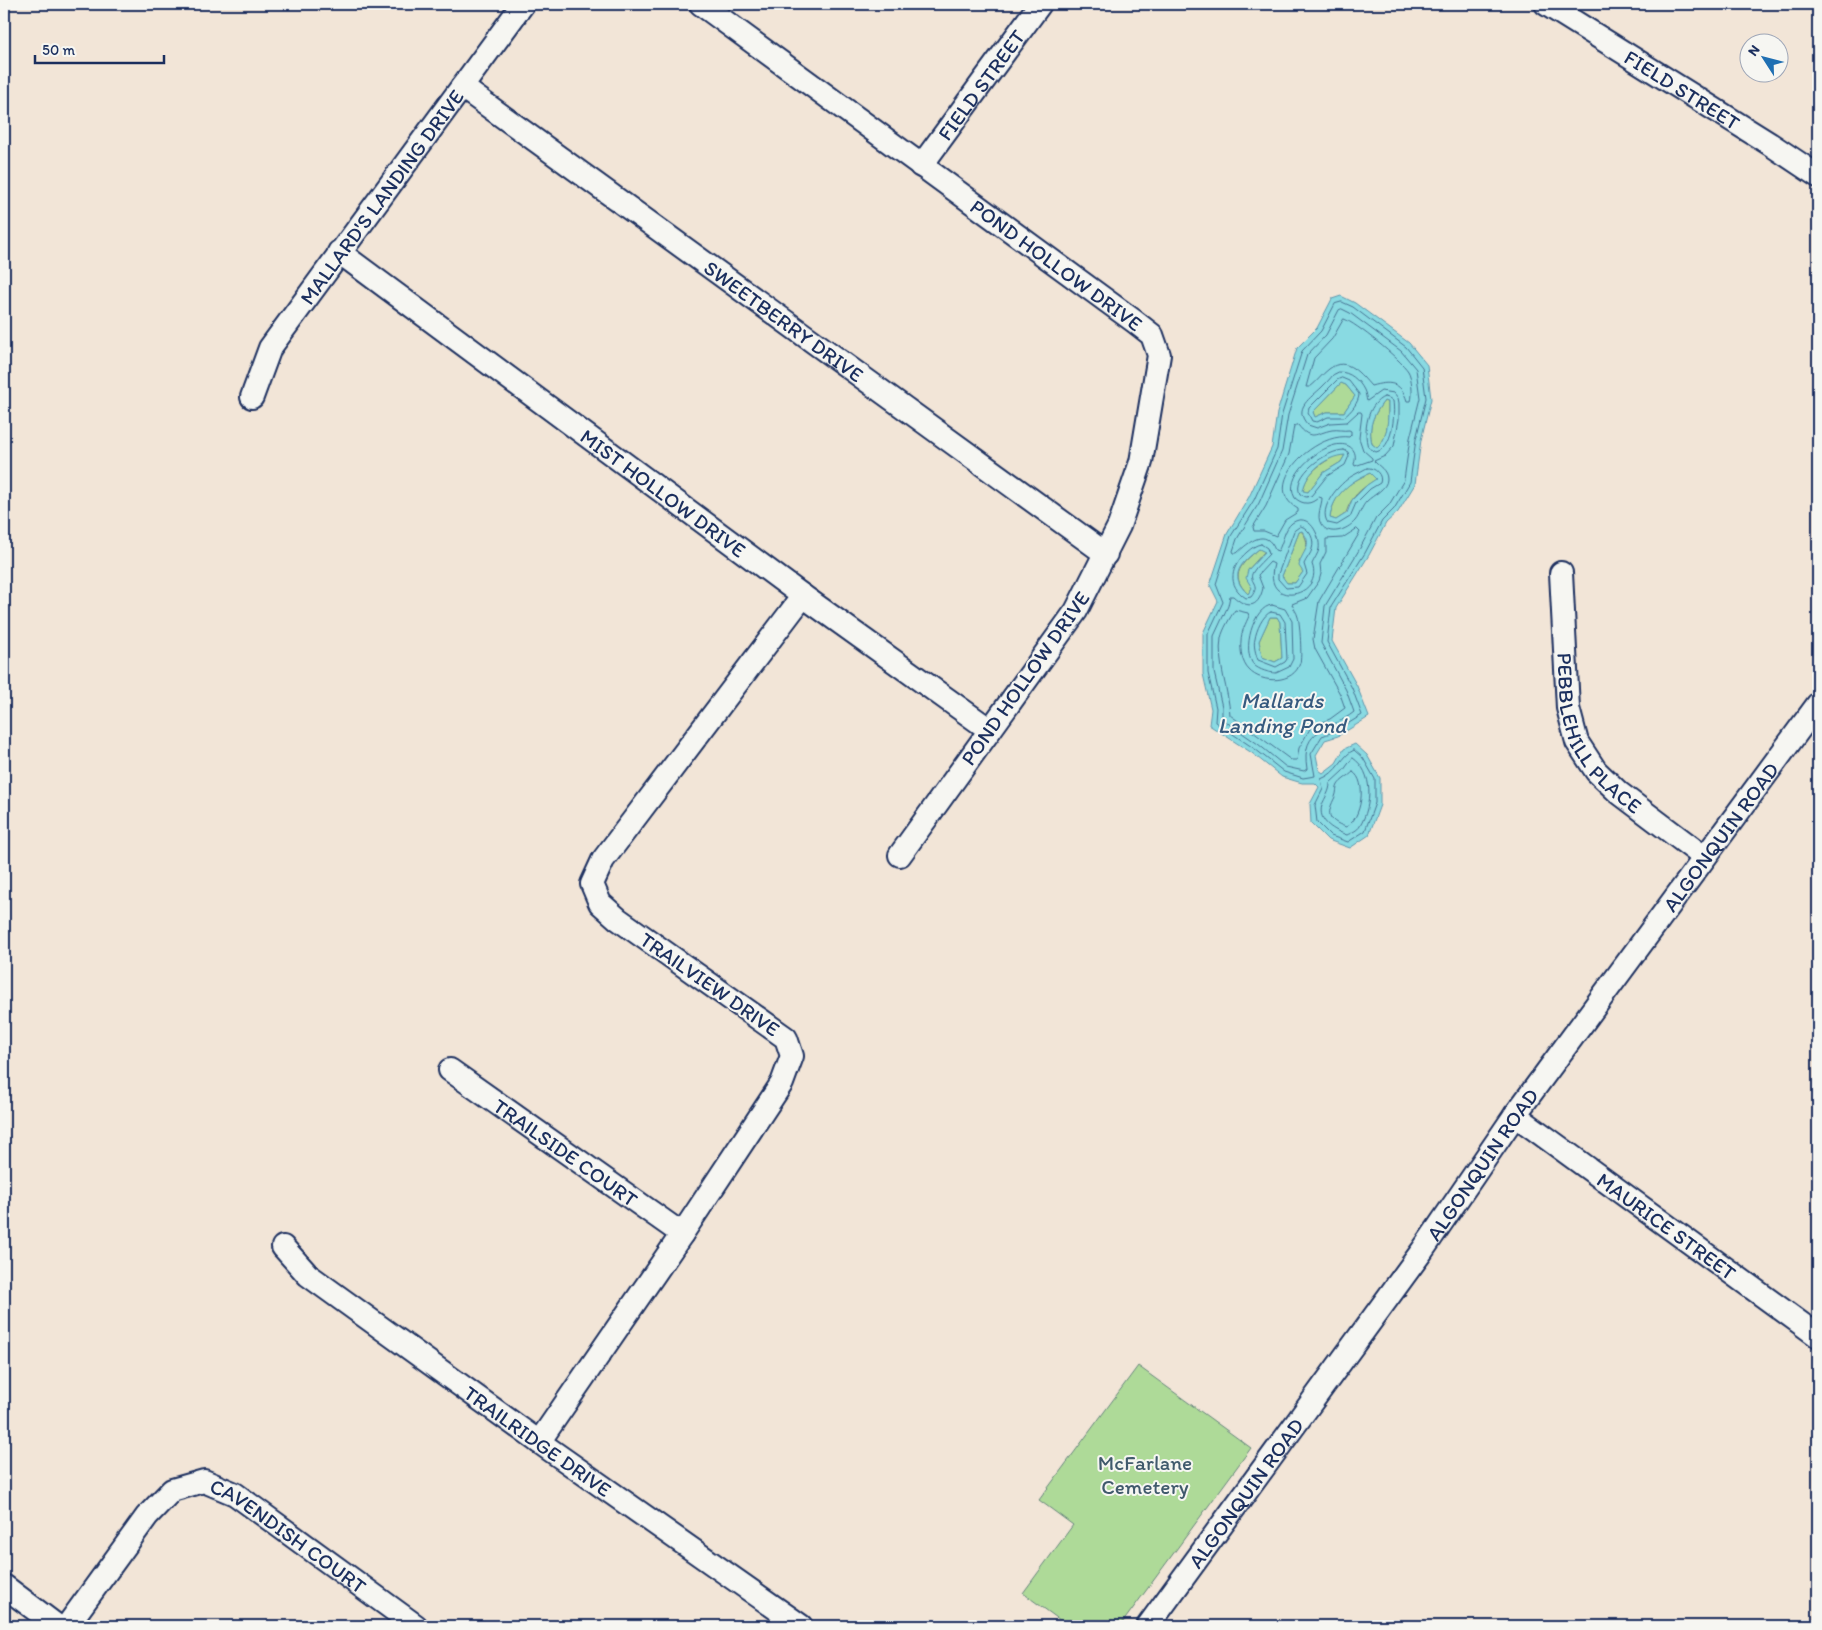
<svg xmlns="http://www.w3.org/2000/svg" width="1822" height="1630" font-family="Itim,sans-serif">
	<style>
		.green { fill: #aeda98; stroke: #64847b }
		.water { fill: #89dae2; stroke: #5d96ad; fill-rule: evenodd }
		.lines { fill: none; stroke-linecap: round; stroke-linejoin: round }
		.shore { stroke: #477393; stroke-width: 1 }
		.minor-casing { stroke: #1b2f5e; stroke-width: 26 }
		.minor { stroke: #f6f6f2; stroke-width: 22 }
		.labels { text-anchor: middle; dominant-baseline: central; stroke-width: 4; stroke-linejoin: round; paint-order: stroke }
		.street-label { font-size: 21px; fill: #1b2f5e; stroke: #f6f6f2 }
		.park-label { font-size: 21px; fill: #405a6c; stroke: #f6f6f2 }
		.water-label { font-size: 22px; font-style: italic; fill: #365a7f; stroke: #f6f6f2 }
	</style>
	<rect width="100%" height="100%" fill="#f2e5d7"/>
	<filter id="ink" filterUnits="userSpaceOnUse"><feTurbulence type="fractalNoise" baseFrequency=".02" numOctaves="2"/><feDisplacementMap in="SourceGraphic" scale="10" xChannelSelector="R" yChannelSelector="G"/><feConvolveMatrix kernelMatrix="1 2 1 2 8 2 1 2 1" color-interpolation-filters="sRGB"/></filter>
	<g filter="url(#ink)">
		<g class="green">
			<path d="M1341,383L1346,385L1355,396L1344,412H1327L1315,417L1313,412Z"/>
			<path d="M1384,401L1388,402C1388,417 1389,438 1377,448L1372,444C1368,425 1373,416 1384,401Z"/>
			<path d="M1337,455H1345L1341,462L1323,473L1308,492L1303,491C1306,472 1322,463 1337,455Z"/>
			<path d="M1370,473L1377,479C1368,484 1358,491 1352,500C1344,512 1351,511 1336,520L1330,518C1333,494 1348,483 1370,473Z"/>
			<path d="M1301,531C1311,542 1306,551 1299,562L1303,572L1295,583H1286L1282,576L1299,532Z"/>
			<path d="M1259,549L1265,551L1248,570L1252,588L1248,594C1228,575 1242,563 1259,549Z"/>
			<path d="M1270,617H1277L1280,622L1282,658L1275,662L1262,657L1259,641Z"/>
			<path d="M1138,1366L1251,1448L1120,1626H1068L1023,1593L1073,1525L1039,1500Z"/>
		</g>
		<path class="water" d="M1341,296L1355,303L1409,343L1427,365L1431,399L1421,440L1415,484L1398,512L1386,523L1369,555L1336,608L1332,641L1357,686L1369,717L1338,736L1325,740L1316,755L1319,770L1323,773L1336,763L1344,749L1355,744L1367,755L1380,778V805L1369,835L1350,848L1328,840L1311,823L1310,804L1319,787L1315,783H1302L1282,777L1252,753L1209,725L1211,709L1203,674V633L1218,601L1210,585L1227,534L1249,497L1272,447L1277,413L1297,348L1317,328L1332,299ZM1341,383L1346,385L1355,396L1344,412H1327L1315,417L1313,412ZM1384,401L1388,402C1388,417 1389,438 1377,448L1372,444C1368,426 1373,415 1384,401ZM1345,455L1341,462L1323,473L1308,492L1303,491C1306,472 1326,456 1345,455ZM1370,473L1376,479L1367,485L1352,500L1347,513L1336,520L1330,518C1332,496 1350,481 1370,473ZM1302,531C1315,546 1301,551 1299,566L1303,572L1295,583H1287L1282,576L1299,532ZM1259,549L1265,552L1248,570L1246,578L1252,588L1248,594C1227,575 1242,562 1259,549ZM1270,617H1277L1280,622L1282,658L1275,662L1262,657L1259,641Z"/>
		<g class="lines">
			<g class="shore">
				<path d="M1342,302L1353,307L1406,347L1422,367L1426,398L1416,439L1410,482L1394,509L1382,521L1365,553L1331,607L1327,642L1352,688L1362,715L1336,731L1322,736L1311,754L1315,776L1303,778L1284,772L1255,749L1215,722L1216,708L1208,673V634L1223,602L1216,584L1231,536L1254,500L1277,449L1282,414L1302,351L1321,331L1335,304Z"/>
				<path d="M1342,309L1350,313L1401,351L1416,369L1420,398L1410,438L1404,480L1389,505L1376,518L1359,550L1325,606L1321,643L1346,690L1354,712C1330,732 1300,726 1307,769L1304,771L1286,767L1258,744L1222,719V707L1214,672V636L1228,606L1230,596H1233C1246,608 1258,610 1263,588L1258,575L1270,562L1274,564C1261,610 1325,598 1312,564C1314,559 1318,554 1319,549C1321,536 1309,511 1292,523C1284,529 1283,543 1278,551L1275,550C1266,527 1249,542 1237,553H1234L1233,551L1237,539L1259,503L1282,451L1288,415L1307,355L1326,335L1339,310Z"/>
				<path d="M1344,319C1356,323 1400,359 1408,371C1412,377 1413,395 1411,401H1407C1401,381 1389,381 1371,386C1361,375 1347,355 1329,369C1322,374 1317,382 1310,387H1306L1314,358L1332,339Z"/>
				<path d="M1339,372C1350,372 1359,380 1364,390C1366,394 1366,398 1367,401L1381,391L1394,393L1398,398L1399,403V419L1394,446L1385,456L1374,461C1378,466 1387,470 1387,479C1387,489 1373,495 1367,501C1361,507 1360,515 1355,521C1347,530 1329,537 1321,524C1316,516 1322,505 1322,498L1319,497C1311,505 1303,505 1295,498C1283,477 1316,449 1335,445C1349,442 1359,450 1354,464L1355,466L1372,460V458L1363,450L1359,438L1362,414L1361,412H1358L1347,422L1330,423L1317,428L1308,425C1292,408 1311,398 1322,387C1326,383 1330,379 1333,375Z"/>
				<path d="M1342,378L1349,381L1359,394C1359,402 1351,412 1344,417H1328L1317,422L1312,421L1308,413L1309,408L1337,380Z"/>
				<path d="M1384,397L1389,398L1393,401C1395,415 1393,448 1376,452L1368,447C1363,431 1367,404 1384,397Z"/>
				<path d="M1298,425C1311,442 1316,433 1332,430C1338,429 1343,431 1349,430L1351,431V435L1349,437C1315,432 1258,486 1298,509V512L1285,520L1276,536L1264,531H1254L1253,527L1266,506L1289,454L1294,426Z"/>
				<path d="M1344,450L1348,452L1349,456L1345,465L1327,476L1311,496L1306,497L1300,494C1291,475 1327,450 1344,450Z"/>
				<path d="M1367,468C1375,467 1383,475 1380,483L1370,489L1356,503L1350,517L1337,525L1328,523C1317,508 1340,483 1352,476C1357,473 1362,471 1367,468Z"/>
				<path d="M1301,526C1310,529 1315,540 1312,549C1311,554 1306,559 1304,564L1307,574L1298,587L1286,588L1278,579V574L1294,531Z"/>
				<path d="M1357,529L1360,532L1319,601L1313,639L1315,649L1340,694L1345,708L1330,719L1311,727L1299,748L1297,760H1291L1230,715C1229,690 1217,665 1221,638C1223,629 1230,618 1235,610L1248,613L1249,616C1246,623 1241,632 1241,641C1240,650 1242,663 1249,670C1262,684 1294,684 1300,663C1302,658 1300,623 1298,617C1297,612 1293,608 1292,604L1307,598L1319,581L1321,574L1320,564L1326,552V539L1342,538Z"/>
				<path d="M1261,544L1267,548L1269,554C1264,560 1257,565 1253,572C1247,582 1262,583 1251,597L1246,598C1226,585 1231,566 1247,552C1252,548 1255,545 1261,544Z"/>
				<path d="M1272,605L1285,609L1292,621L1293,659L1289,667L1276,673C1270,673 1259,670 1254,665C1241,652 1253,606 1272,605Z"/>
				<path d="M1271,612L1280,614L1285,622L1287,659L1285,662L1276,667L1258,660C1256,655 1253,645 1255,639C1256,631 1263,614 1271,612Z"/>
				<path d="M1354,750L1363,758L1375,779V803L1365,831L1348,842L1331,836L1317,822L1315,805L1323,789L1321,779C1338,773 1342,755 1354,750Z"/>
				<path d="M1353,758C1374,772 1372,806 1360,826C1358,830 1351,833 1347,835C1335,831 1317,822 1322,805C1325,797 1330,792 1330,783L1343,771Z"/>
				<path d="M1353,772C1368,781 1361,820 1346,827C1326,820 1327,813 1335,797C1337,793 1336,788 1338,785C1341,780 1349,776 1353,772Z"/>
			</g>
			<defs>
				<g id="minor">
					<path id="s1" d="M701,4L1134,321L1152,335L1159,355L1141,462L1119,526L1076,611L900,855"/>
					<path id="s2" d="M1546,4L1770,144L1818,176"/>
					<path id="s3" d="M462,87L1106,554"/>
					<path id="s4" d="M921,166L1040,4"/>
					<path id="s5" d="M339,252L803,596L990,730"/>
					<path id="s6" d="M252,397L270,348L523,4"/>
					<path id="s7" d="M1561,573L1568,708L1577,742L1596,771L1618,792L1704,857"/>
					<path id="s8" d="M450,1070L682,1234"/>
					<path id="s9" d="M1515,1115L1818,1336"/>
					<path id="s10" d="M283,1247L308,1275L539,1442L801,1626"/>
					<path d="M539,1442L682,1234L782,1083L792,1056L786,1038L618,919L600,903L592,884L603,860L803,596"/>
					<path d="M4,1586L57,1626"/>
					<path id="s11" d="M67,1626L147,1516L172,1490L204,1481L235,1494L416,1626"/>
					<path id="s12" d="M1148,1626L1422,1251L1515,1115L1818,704"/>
				</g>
			</defs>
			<use href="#minor" class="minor-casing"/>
			<use href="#minor" class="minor"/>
		</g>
	</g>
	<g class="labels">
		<g class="street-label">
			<text stroke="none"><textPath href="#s4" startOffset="101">FIELD STREET</textPath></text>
			<text stroke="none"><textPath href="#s2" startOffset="161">FIELD STREET</textPath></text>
			<text stroke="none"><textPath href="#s6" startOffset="240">MALLARD'S LANDING DRIVE</textPath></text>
			<text stroke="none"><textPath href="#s1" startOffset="441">POND HOLLOW DRIVE</textPath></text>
			<text stroke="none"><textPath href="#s3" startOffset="398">SWEETBERRY DRIVE</textPath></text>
			<text stroke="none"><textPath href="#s5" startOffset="404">MIST HOLLOW DRIVE</textPath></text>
			<text transform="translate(1025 678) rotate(-55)">POND HOLLOW DRIVE</text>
			<text stroke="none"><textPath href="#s7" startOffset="171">PEBBLEHILL PLACE</textPath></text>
			<text stroke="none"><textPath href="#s12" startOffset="975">ALGONQUIN ROAD</textPath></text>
			<text transform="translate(710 984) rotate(35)">TRAILVIEW DRIVE</text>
			<text stroke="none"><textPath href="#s8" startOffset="142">TRAILSIDE COURT</textPath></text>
			<text stroke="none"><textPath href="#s12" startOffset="570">ALGONQUIN ROAD</textPath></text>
			<text stroke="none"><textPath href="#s9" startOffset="188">MAURICE STREET</textPath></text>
			<text stroke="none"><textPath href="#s10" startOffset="321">TRAILRIDGE DRIVE</textPath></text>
			<text stroke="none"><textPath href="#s12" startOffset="165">ALGONQUIN ROAD</textPath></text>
			<text stroke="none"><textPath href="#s11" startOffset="306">CAVENDISH COURT</textPath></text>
		</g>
		<g class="park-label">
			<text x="1145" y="1462">McFarlane<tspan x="1145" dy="24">Cemetery</tspan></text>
		</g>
		<g class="water-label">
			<text x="1282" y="700">Mallards<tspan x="1282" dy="25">Landing Pond</tspan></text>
		</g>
	</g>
	<rect width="1822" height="1630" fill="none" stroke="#f6f6f2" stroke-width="20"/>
	<rect x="10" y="10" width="1802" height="1610" fill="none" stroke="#1b2f5e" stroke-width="2" filter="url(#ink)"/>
	<g transform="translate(1764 58) rotate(306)"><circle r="24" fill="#f6f6f2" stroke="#9ea6b7"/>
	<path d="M0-4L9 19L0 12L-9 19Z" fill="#1f6fb2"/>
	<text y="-8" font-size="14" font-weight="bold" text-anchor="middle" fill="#1b2f5e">N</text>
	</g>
	<path d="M35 55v8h129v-8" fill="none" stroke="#1b2f5e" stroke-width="2.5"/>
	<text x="42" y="55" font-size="15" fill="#1b2f5e" stroke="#f6f6f2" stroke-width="4" paint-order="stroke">50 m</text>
</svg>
